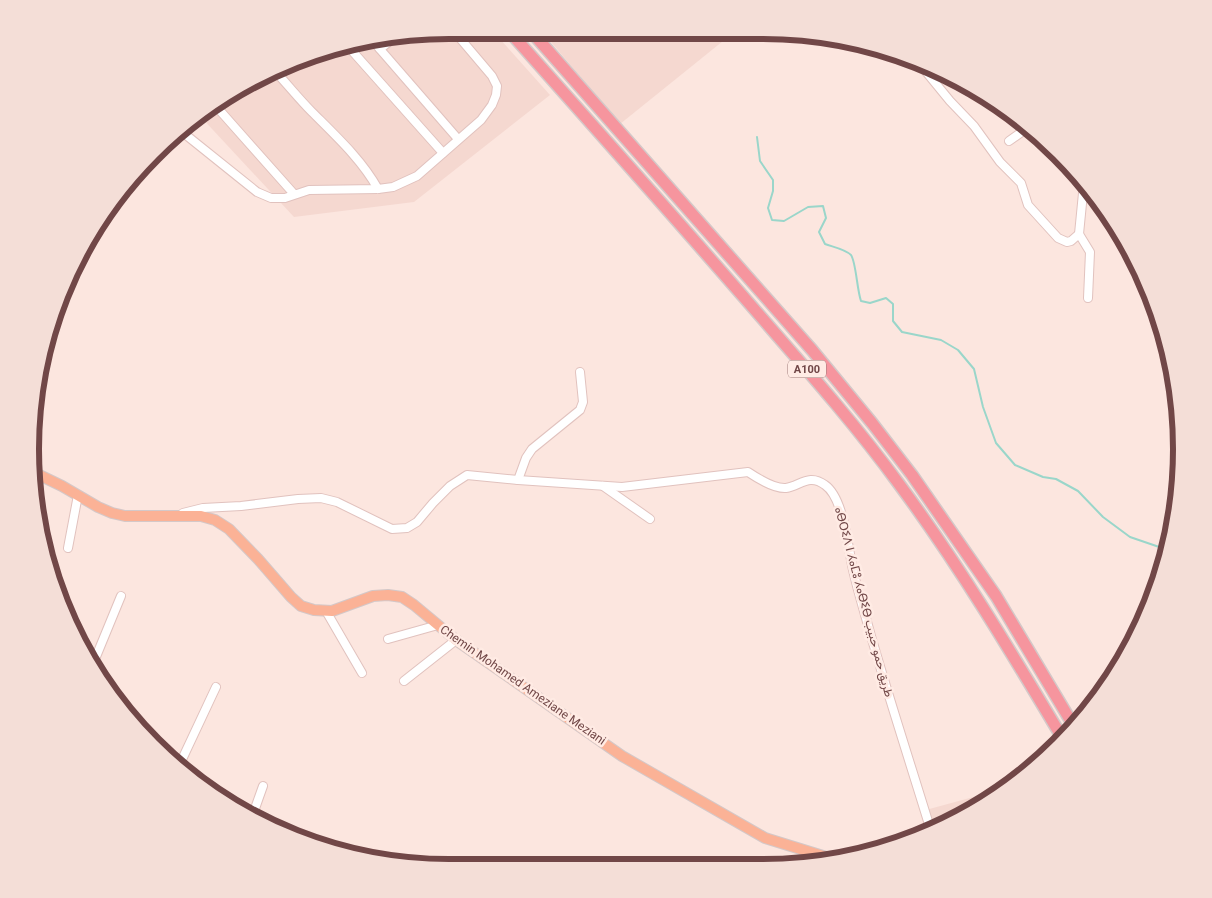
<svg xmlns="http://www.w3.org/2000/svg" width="1212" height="898" font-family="Roboto,Vazirmatn,'Noto Sans Tifinagh',sans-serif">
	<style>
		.residential { fill: #f5d8d0 }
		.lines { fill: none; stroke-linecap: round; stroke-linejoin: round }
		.stream { stroke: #9ad6ca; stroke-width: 2 }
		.minor-casing { stroke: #e1c2be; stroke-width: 10 }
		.major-casing { stroke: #d4c8c8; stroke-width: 12 }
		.highway-casing { stroke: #d4c8c8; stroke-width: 14 }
		.minor { stroke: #fff; stroke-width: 8 }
		.major { stroke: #fbb296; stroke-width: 10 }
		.highway { stroke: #f6959e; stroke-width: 11 }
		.labels { text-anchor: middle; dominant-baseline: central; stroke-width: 5; stroke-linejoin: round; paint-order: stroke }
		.shield { fill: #ffebe4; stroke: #9c7876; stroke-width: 1 }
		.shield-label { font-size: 11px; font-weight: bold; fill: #714747 }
		.street-label { font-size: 12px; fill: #714747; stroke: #ffebe4 }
		.rim { fill: none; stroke: #714747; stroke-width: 6 }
	</style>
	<rect width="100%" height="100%" fill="#fce6df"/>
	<g class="residential">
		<path d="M449,30H492L550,95L414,202L294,217L200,116L239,86L340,44Z"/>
		<path d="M541,30L728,31L723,41L620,124Z"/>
		<path d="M988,793L990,798L928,834L922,811Z"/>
	</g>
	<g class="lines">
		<path class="stream" d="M757,137L760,161L773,180V191L768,208L772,220L784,221L808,207L823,206L826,218L819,232L825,244C833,247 845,249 851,255C856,262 857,290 861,301L870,303L886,298L893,304V321L902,332L941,340L958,350L974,369L983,407L996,443L1015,465L1043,477L1056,479L1078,491L1103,517L1130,537L1168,550"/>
		<defs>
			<g id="minor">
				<path d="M372,40L458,139"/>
				<path d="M346,44L443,153"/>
				<path d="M380,49L395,37"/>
				<path d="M923,68L950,101L974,126L1000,162L1021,183L1028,205L1058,238L1067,242L1071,241L1079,234"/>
				<path d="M275,71C288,85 299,99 312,112C336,136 362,160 378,189"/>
				<path d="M215,105L294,194"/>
				<path d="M181,131L257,192L271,198H285L309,190L378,189L393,187L417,176L481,120L492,105L496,95L497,86L492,76L453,30"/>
				<path d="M1009,141L1026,129"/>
				<path d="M1084,183L1079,234L1090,252L1088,298"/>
				<path d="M518,480L526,458L532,449L580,410L583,402L580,372"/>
				<path d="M603,486L650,519"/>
				<path d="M183,513L203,508L241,506L298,499L321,498L337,502L392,529L407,528L417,522L433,503L450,486L467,475L518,480L622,487L748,472C757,478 775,489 786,488C800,486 809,473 825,485C844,498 848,548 853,570C858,592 865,614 871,636C890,701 911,766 931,831"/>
				<path d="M68,548L78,495"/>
				<path d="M326,611L362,673"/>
				<path d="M388,639L438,625"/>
				<path d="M93,664L121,596"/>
				<path d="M404,681L456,640"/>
				<path d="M178,768L216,687"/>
				<path d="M252,817L263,786"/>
			</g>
			<path id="major" d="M31,471L62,486L98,507L112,513L125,516H201L215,520L229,529L258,559L291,597L301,606L314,610L332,611L373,596L388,595L402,597L414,605L456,640L622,756L765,838L836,860"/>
			<g id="highway">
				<path d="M508,30C589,121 669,211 748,302C800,362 852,420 899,484C959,565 1011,652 1063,739"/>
				<path d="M530,30L812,350L872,423L912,475L996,596L1075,728"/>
			</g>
		</defs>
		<use href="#minor" class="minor-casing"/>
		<use href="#major" class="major-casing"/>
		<use href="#highway" class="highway-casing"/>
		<use href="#minor" class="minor"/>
		<use href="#major" class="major"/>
		<use href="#highway" class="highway"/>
	</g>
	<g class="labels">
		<rect class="shield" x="788" y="360.5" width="38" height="17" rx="4"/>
		<g class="shield-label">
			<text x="807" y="369">A100</text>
		</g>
		<g class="street-label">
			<text transform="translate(864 602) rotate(75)">ⴰⴱⵔⵉⴷ ⵏ ⵃⴰⵎⵓ ⵃⴰⴱⵉⴱ طريق حمو حبيب</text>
			<text transform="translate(523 685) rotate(35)">Chemin Mohamed Ameziane Meziani</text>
		</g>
	</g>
	<path d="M0 0H1212V898H0ZM449 39H763A410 410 0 0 1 1173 449V449A410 410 0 0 1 763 859H449A410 410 0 0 1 39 449V449A410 410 0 0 1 449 39Z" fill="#f4ded7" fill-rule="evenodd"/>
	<path class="rim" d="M449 39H763A410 410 0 0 1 1173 449V449A410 410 0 0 1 763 859H449A410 410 0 0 1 39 449V449A410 410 0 0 1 449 39Z"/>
</svg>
